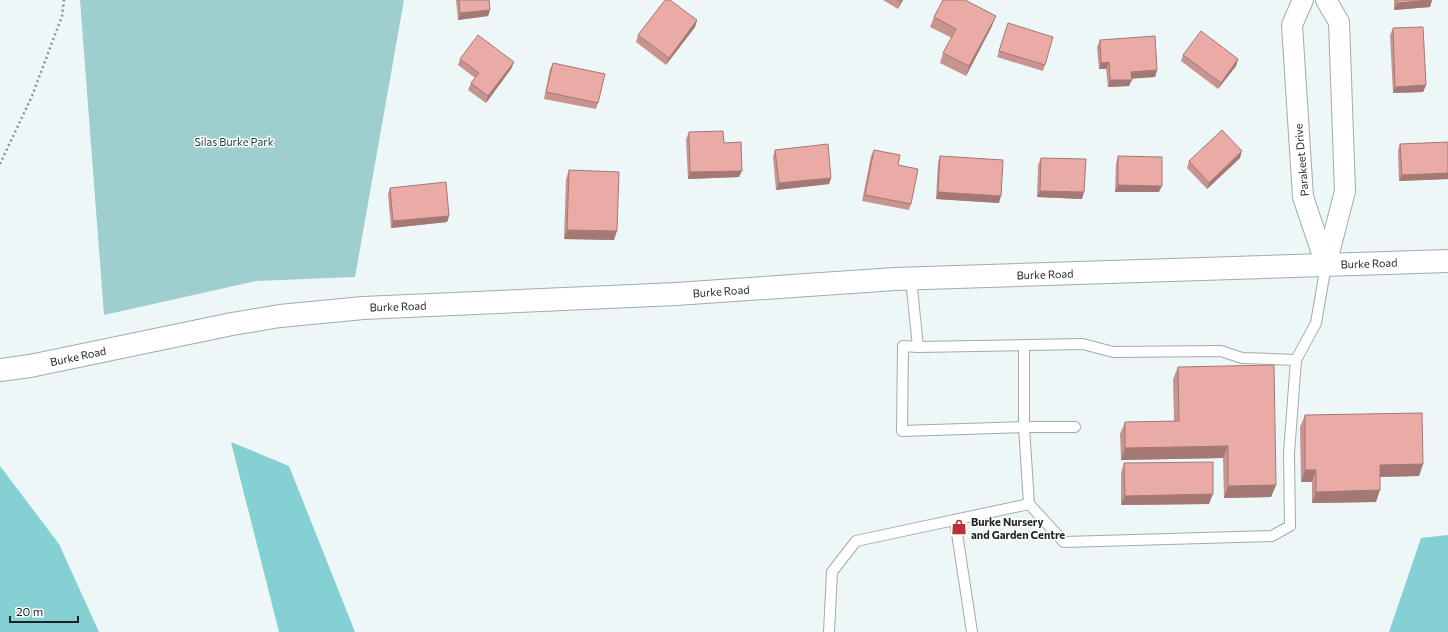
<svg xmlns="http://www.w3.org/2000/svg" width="1448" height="632" font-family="Commissioner,sans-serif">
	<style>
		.green { fill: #9ecece }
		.forest { fill: #84d0d2 }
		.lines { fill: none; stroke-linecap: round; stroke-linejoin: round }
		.service-casing { stroke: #a2abac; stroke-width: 12 }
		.minor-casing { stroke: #a2abac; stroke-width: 22 }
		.tertiary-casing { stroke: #a2abac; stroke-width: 24 }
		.path { stroke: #8b9292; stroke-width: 2.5; stroke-dasharray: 2 3; stroke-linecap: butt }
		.service { stroke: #fff; stroke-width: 10 }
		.minor { stroke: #fff; stroke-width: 20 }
		.tertiary { stroke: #fff; stroke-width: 22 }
		.wall { fill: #c9938f }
		.shaded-wall { fill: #a47874 }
		.building { fill: #eaaba6; stroke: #a47874 }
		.labels { text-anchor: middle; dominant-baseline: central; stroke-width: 3; stroke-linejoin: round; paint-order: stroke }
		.park-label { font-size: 11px; fill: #173c3d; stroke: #fff }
		.street-label { font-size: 11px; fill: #1f2323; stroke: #fff }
		.poi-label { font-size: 11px; font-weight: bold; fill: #1f2323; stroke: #fff; text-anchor: start }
	</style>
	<rect width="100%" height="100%" fill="#edf7f7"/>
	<path class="green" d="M80,0H404L355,277L256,281L104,315Z"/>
	<g class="forest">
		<path d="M231,442L289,466L355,632H279Z"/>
		<path d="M0,466L59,544L99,632H0Z"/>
		<path d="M1448,535V632H1389L1421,538Z"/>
	</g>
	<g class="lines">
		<defs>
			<g id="service">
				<path d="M911,279L918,347L1083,344L1113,352L1221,351L1242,358L1296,360L1289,453L1290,526L1272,536L1064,542L1029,504L1024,427H1075"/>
				<path d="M918,347L903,346L902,431L1024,427V345"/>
				<path d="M1296,360L1316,323L1326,265"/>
				<path d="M955,520L972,632"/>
				<path d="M829,632L832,572L856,541L1029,504"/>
			</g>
			<g id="minor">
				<path d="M1303,0L1292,25L1303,197L1326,265"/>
				<path d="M1326,0L1339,22L1345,191L1326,265"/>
			</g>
			<path id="tertiary" d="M0,370L30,366L232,324L280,316L363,308L676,294L895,279L1448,261"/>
		</defs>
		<use href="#service" class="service-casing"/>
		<use href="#minor" class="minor-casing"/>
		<use href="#tertiary" class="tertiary-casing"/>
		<path class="path" d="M0,164L32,96L62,16L64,0"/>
		<use href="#service" class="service"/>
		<use href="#minor" class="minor"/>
		<use href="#tertiary" class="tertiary"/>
	</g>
	<g class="wall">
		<path d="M456,0H489L490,10L488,16L458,20Z"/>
		<path d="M883,0H903L898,9Z"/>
		<path d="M1394,0H1432L1430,7L1394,10Z"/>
		<path d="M934,17L992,26L966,76L940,63L943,53L952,38L930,27Z"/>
		<path d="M697,20L695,27L666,65L636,42L638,35Z"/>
		<path d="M1008,23L1045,65L1043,71L997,57Z"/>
		<path d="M1393,28L1426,85L1423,92L1393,93L1390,35Z"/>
		<path d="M1100,40L1157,70L1155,77L1131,78L1129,86L1108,87L1106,69H1099L1097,47Z"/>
		<path d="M1183,55L1238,59L1236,66L1218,89L1181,61Z"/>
		<path d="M460,59L514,62L511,69L486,103L468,90L471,83L475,78L458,65Z"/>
		<path d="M553,63L598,103L596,109L544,99L550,69Z"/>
		<path d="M689,132L724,143L739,177L688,179L686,139Z"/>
		<path d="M1448,142V179L1399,181L1398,150L1400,144Z"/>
		<path d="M775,150L831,178L829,184L776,190L773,157Z"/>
		<path d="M874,150L898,165L911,204L909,210L862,201L871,156Z"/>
		<path d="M940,156L999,203L936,199L938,162Z"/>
		<path d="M1118,156L1159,192H1115L1116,163Z"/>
		<path d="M1041,158L1082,199L1037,197L1038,165Z"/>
		<path d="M1240,158L1207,189L1187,168L1189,161Z"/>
		<path d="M569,170L614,240L564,239L566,179Z"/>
		<path d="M390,188L449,216L447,222L391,228L388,194Z"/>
		<path d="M1178,367L1276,485L1271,497L1224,498L1223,458L1121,460L1120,434L1125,422L1174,421L1173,379Z"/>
		<path d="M1305,415L1423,464L1419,476L1380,477L1376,502L1312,503V482H1301L1300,427Z"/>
		<path d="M1124,463L1209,504L1121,505V473Z"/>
	</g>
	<g class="shaded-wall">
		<path d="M902,0H903L898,9L901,2Z"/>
		<path d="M1432,0L1430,7L1394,10L1397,3Z"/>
		<path d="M490,10L488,16L458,20L460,13Z"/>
		<path d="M996,16L992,26L966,76L969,66Z"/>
		<path d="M697,20L695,27L666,65L669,58Z"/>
		<path d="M1238,59L1236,66L1218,89L1221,83Z"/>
		<path d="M514,62L511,69L486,103L488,96Z"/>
		<path d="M1109,62L1106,69H1099L1101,63Z"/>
		<path d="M1157,70L1155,77L1129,79L1131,72Z"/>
		<path d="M1110,80H1132L1129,86L1108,87Z"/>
		<path d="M1426,85L1423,92L1393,93L1395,87Z"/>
		<path d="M1242,151L1240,158L1207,189L1209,183Z"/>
		<path d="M742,171L739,177L688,179L690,172Z"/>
		<path d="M1448,173V179L1399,181L1402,175Z"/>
		<path d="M831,178L829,184L776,190L779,183Z"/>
		<path d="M1118,185L1162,186L1159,192H1115Z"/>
		<path d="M1040,191L1084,192L1082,199L1037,197Z"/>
		<path d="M938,192L1001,196L999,203L936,199Z"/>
		<path d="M449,216L447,222L391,228L393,221Z"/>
		<path d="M567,230L617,231L614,240L564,239Z"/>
		<path d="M1228,446L1223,458L1121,460L1125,448Z"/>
		<path d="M1423,464L1419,476L1375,477L1380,465Z"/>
		<path d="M1305,470H1316L1312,482H1301Z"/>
		<path d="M1276,485L1271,497L1224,498L1228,486Z"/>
		<path d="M1380,490L1376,502L1312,503L1316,492Z"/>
		<path d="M1213,494L1209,504L1121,505L1125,496Z"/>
	</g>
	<g class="building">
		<path d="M459,0H489L490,10L460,13Z"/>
		<path d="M665,0H670L697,20L669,58L638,35Z"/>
		<path d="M897,0H902L901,2Z"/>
		<path d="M943,0H965L996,16L969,66L943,53L956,29L934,17Z"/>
		<path d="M1397,0H1432L1397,3Z"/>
		<path d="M1008,23L1053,37L1045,65L999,51Z"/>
		<path d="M1423,27L1426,85L1395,87L1393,28Z"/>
		<path d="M1201,31L1238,59L1221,83L1183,55Z"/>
		<path d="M478,35L514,62L488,96L471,83L479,73L460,59Z"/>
		<path d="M1155,36L1157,70L1131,72L1132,80H1110L1109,62L1101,63L1100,40Z"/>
		<path d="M553,63L605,74L598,103L546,92Z"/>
		<path d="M1222,130L1242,151L1209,183L1189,161Z"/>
		<path d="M723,131L724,143L741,142L742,171L690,172L689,132Z"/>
		<path d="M1448,142V173L1402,175L1400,144Z"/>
		<path d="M828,144L831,178L779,183L775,150Z"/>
		<path d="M874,150L900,155L898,165L918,169L911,204L865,195Z"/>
		<path d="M940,156L1003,160L1001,196L938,192Z"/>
		<path d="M1118,156L1162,157V186L1118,185Z"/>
		<path d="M1041,158L1086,159L1084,192L1040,191Z"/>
		<path d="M569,170L619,172L617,231L567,230Z"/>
		<path d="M446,182L449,216L393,221L390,188Z"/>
		<path d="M1274,365L1276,485L1228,486V446L1125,448V422L1179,421L1178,367Z"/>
		<path d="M1422,413L1423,464L1380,465V490L1316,492V470H1305V415Z"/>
		<path d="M1213,462V494L1125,496L1124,463Z"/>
	</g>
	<defs>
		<symbol id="shop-bare" viewBox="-9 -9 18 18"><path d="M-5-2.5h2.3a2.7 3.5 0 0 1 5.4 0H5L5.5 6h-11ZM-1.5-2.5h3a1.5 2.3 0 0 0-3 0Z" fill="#be2f35" stroke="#fff" stroke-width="2.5" paint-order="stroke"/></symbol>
	</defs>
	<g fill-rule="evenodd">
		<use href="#shop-bare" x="948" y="516" width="22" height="22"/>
	</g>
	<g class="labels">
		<g class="park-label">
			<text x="234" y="141">Silas Burke Park</text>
		</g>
		<g class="street-label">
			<text transform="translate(1301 160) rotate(-95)">Parakeet Drive</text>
			<text transform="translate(1369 263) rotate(-2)">Burke Road</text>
			<text transform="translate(1045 274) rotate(-2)">Burke Road</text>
			<text transform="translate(721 291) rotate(-4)">Burke Road</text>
			<text transform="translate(398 306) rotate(-2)">Burke Road</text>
			<text transform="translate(78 356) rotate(-12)">Burke Road</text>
		</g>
		<g class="poi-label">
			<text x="971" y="521">Burke Nursery<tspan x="971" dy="13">and Garden Centre</tspan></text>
		</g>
	</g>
	<path d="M10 616v6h68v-6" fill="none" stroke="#1f2323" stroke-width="2"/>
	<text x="16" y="616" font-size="12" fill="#1f2323" stroke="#ffffff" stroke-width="3" paint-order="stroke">20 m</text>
</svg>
